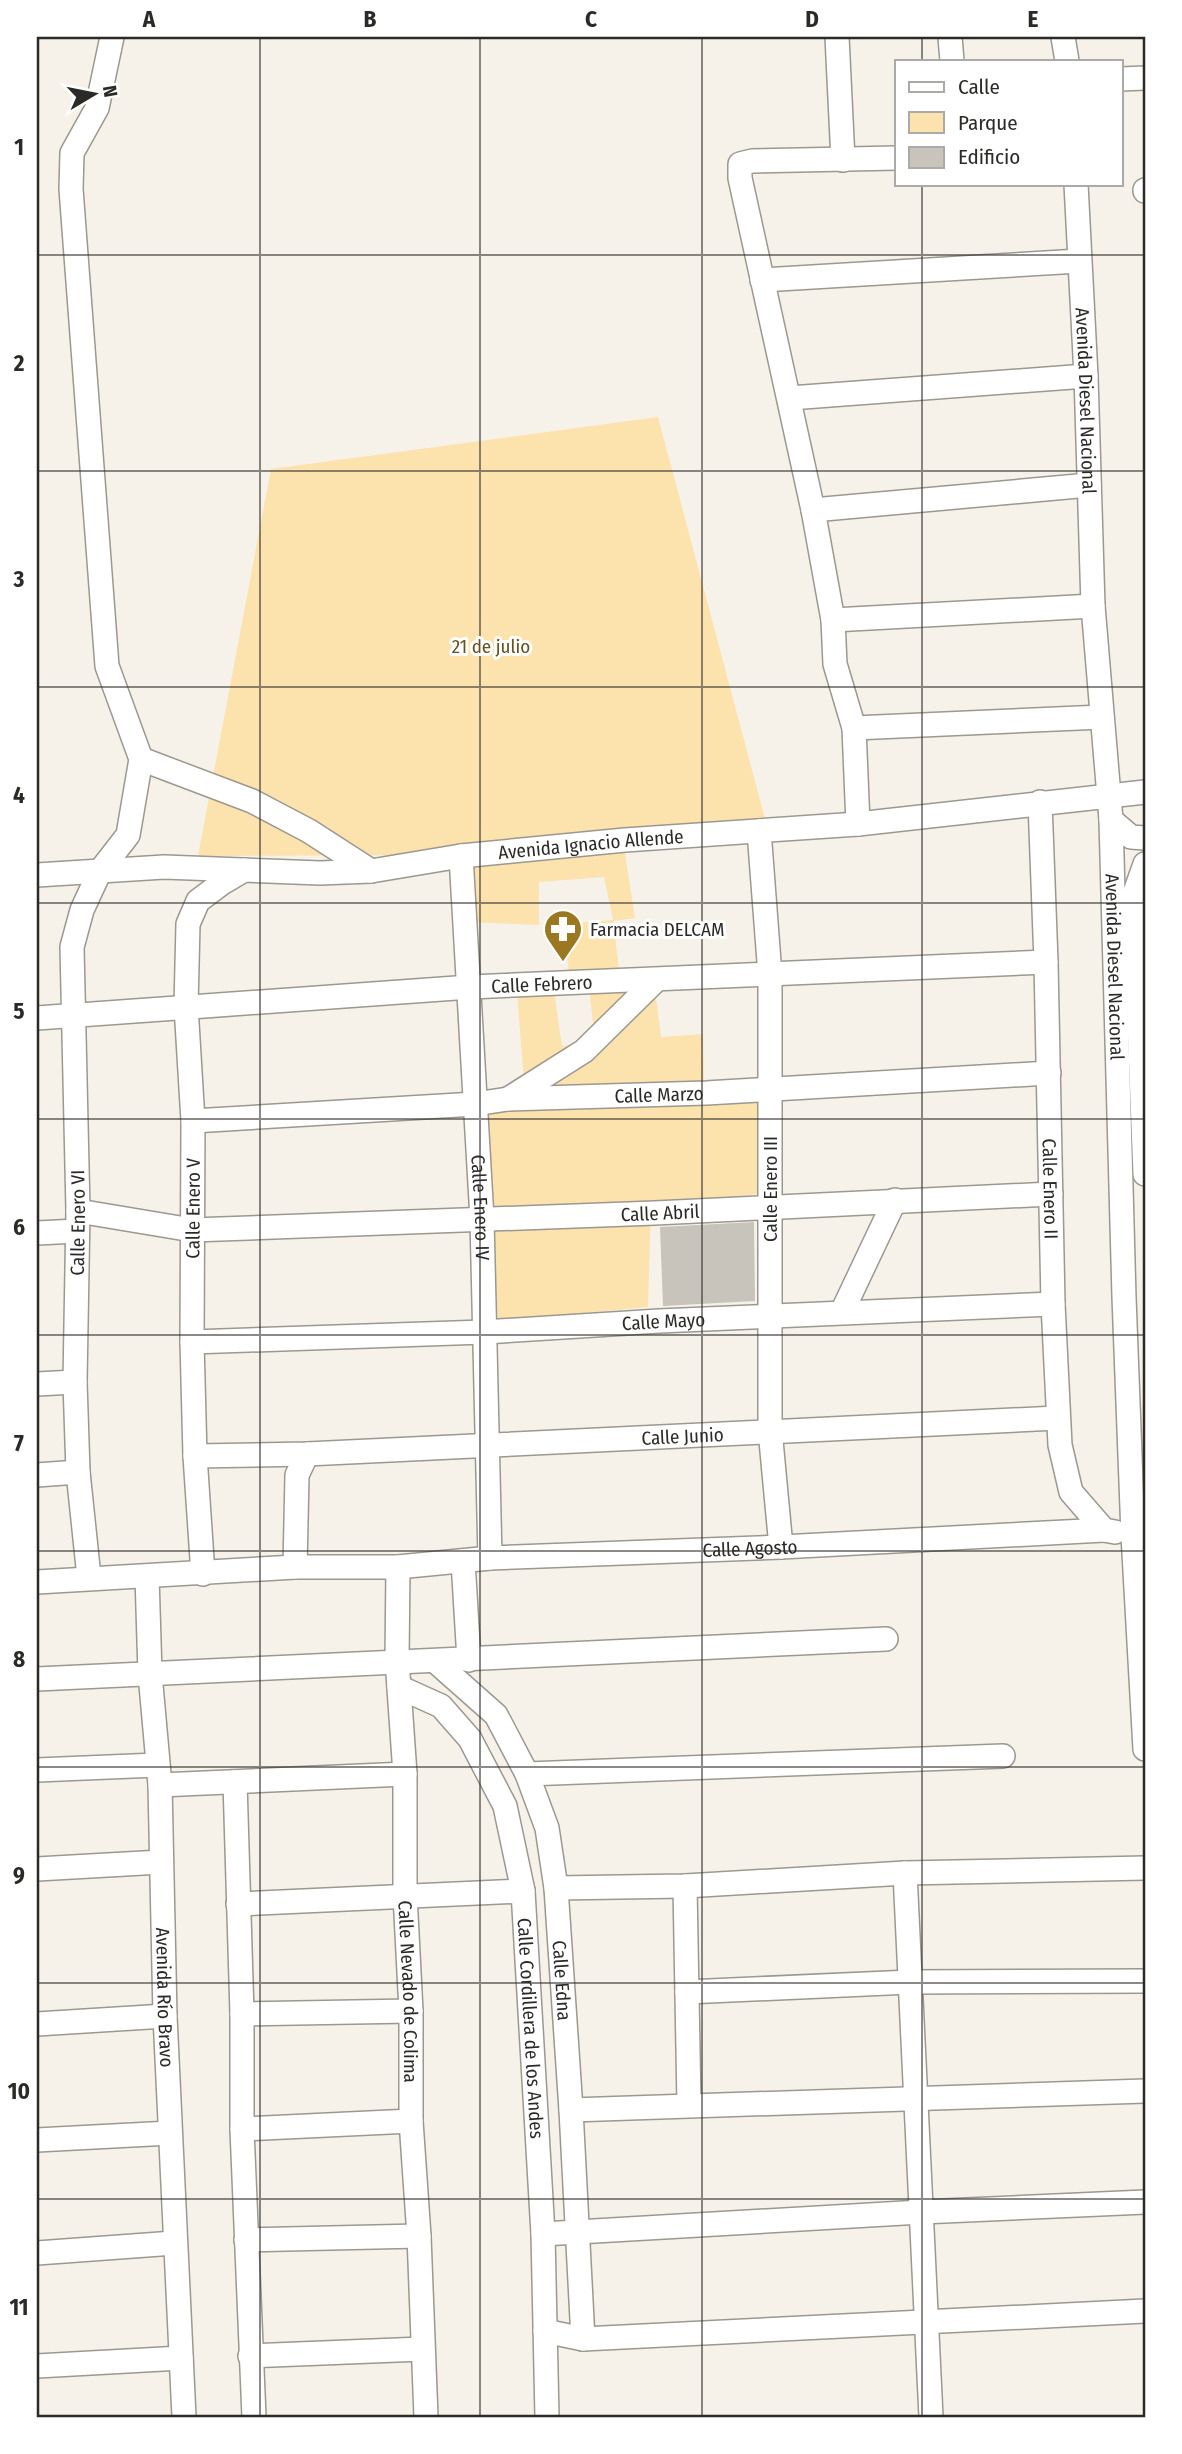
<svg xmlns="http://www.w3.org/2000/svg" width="1182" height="2454" font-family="'Fira Sans Condensed',sans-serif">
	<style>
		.green { fill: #fce2ad }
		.building { fill: #c8c4bc }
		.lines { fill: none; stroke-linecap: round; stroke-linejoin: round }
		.minor-casing { stroke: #9c9890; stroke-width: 26 }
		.minor { stroke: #fff; stroke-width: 23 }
		.grid { fill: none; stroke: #2c2a27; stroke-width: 2; stroke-opacity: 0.55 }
		.labels { text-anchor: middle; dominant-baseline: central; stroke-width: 6; stroke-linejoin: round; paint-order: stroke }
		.street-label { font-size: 19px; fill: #2c2a27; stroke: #fff }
		.park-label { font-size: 19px; fill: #67511e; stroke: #fff }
		.poi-label { font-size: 19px; fill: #2c2a27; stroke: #fff; text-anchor: start }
		.neatline { fill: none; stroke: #2c2a27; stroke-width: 2.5 }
		.grid-label { font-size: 23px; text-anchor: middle; font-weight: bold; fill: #2c2a27 }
	</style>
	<rect width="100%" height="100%" fill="#f6f2ea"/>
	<g class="green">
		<path d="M658,417L768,830L472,855L198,856L271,469Z"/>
		<path d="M624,847L635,918L613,921L620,977L570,980L563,924L613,920L604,877L539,882V925L468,922L473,862Z"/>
		<path d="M589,987L655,990L661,1037L703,1034L704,1087L525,1094L517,993L554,991L562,1046L595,1043Z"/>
		<path d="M761,1097L760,1194L651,1205L648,1307L498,1321L481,1109Z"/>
	</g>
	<path class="building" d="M754,1222L755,1301L663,1306L660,1227Z"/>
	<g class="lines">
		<defs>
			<g id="minor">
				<path d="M837,37L843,160"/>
				<path d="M950,37L952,61"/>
				<path d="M1063,37L1067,61"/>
				<path d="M1121,79L1145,78"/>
				<path id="s1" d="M1076,184L1086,376L1093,606L1111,820L1124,1297L1133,1535L1145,1749"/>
				<path d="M1145,191V190"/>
				<path d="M762,280L1079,261"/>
				<path d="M790,398L1086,376"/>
				<path d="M813,510L1089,485"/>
				<path d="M833,620L1093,606"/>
				<path d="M854,728L1102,717"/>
				<path d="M141,759L252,801L309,831L371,871"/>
				<path id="s2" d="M1040,802L1046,962L1053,1304L1060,1445L1071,1492L1104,1530L1115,1532"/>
				<path d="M1111,820L1131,837L1145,838"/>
				<path d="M858,824L854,728L835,664L833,620L813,510L740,178V164L752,161L897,158"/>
				<path d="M759,831L770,975V1430L781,1547"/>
				<path id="s3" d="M461,856L482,1219L490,1558"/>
				<path d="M1145,864L1134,895L1145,1174"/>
				<path id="s4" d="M37,875L164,867L320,873L371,871L461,856L625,840L858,824L1145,792"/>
				<path id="s5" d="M37,1018L470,987L1046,962"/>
				<path d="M508,1099L584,1051L656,980"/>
				<path id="s6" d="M193,1121L475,1104L508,1099L706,1093L1049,1073"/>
				<path id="s7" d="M78,1211L192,1230L655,1213L1051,1194"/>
				<path d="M37,1233L77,1231"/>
				<path d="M842,1312L895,1200"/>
				<path id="s8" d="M192,1342L484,1332L659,1321L1053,1304"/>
				<path d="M37,1384L75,1382"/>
				<path id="s9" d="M195,1456L307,1454L1057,1418"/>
				<path d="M37,1475L78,1472"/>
				<path d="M463,1561L469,1660"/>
				<path d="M295,1567L297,1475L307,1454"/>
				<path id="s10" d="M398,1567L397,1660L405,1774V1895L411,2011V2121L419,2236L426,2417"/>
				<path id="s11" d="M203,1574L195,1456L192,1342L193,1121L186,1006L188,924L198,901L222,883L244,870"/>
				<path id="s12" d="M147,1576L150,1674L160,1785L165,2016L184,2417"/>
				<path id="s13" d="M89,1577L78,1472L75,1382L78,1211L72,947L82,910L100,871L128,835L141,759L107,666L71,189L72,153L97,108L112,37"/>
				<path id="s14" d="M37,1582L295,1567H398L490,1558L781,1547L1104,1530"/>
				<path id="s15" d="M435,1661L496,1715L527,1774L547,1828L556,1888L571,2110L583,2339"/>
				<path d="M37,1679L886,1639"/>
				<path id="s16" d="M399,1687L441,1706L470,1739L505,1806L523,1891L543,2234L547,2417"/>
				<path d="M37,1770L157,1765"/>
				<path d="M527,1774L1003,1756"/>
				<path d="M235,1782L242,2014V2129L254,2417"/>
				<path d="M160,1785L405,1774"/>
				<path d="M37,1869L161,1862"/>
				<path d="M905,1873L931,2417"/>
				<path d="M685,1886L689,2105"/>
				<path d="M556,1888L685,1886L905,1873L1145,1868"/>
				<path d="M238,1904L523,1891"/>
				<path d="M687,1992L910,1982L1145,1981"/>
				<path d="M242,2014L411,2011"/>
				<path d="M37,2024L165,2016"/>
				<path d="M571,2110L1145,2091"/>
				<path d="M242,2129L411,2121"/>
				<path d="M37,2140L170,2133"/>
				<path d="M543,2234L921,2212L1145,2202"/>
				<path d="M246,2240L419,2236"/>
				<path d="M37,2253L174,2243"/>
				<path d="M545,2331L583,2339L1145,2311"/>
				<path d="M250,2356L422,2349"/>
				<path d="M37,2366L181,2358"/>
			</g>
		</defs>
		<use href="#minor" class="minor-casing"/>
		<use href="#minor" class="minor"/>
	</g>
	<path class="grid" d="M260,37V2417M480,37V2417M702,37V2417M922,37V61M922,184V2417M37,255H1145M37,471H1145M37,687H1145M37,903H1145M37,1119H1145M37,1335H1145M37,1551H1145M37,1767H1145M37,1983H1145M37,2199H1145"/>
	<defs>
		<symbol id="pharmacy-pin" viewBox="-11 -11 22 30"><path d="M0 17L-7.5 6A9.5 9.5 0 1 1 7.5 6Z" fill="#9b7722" stroke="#fff"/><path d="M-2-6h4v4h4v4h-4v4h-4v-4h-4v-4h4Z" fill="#fff"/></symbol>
	</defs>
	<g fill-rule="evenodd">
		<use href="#pharmacy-pin" x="541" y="907" width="44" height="60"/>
	</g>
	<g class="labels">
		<g class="street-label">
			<text stroke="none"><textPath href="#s1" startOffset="217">Avenida Diesel Nacional</textPath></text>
			<text stroke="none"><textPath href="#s4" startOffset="556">Avenida Ignacio Allende</textPath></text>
			<text stroke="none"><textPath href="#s1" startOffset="784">Avenida Diesel Nacional</textPath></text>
			<text stroke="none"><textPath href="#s5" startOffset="506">Calle Febrero</textPath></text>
			<text stroke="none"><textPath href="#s6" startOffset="467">Calle Marzo</textPath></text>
			<text stroke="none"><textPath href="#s2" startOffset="387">Calle Enero II</textPath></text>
			<text transform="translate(770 1189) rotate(-90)">Calle Enero III</text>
			<text stroke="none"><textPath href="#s3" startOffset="352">Calle Enero IV</textPath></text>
			<text stroke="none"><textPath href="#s11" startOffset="366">Calle Enero V</textPath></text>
			<text stroke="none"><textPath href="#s7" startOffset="584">Calle Abril</textPath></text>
			<text stroke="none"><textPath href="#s13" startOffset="355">Calle Enero VI</textPath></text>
			<text stroke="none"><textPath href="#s8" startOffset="472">Calle Mayo</textPath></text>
			<text stroke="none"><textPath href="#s9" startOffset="488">Calle Junio</textPath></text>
			<text stroke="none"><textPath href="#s14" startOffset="714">Calle Agosto</textPath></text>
			<text stroke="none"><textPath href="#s15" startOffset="359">Calle Edna</textPath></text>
			<text stroke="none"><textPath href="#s10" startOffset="425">Calle Nevado de Colima</textPath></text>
			<text stroke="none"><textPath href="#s12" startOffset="422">Avenida Río Bravo</textPath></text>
			<text stroke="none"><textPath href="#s16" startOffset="390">Calle Cordillera de los Andes</textPath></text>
		</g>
		<g class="park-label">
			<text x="491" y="646">21 de julio</text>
		</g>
		<g class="poi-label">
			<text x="590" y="929">Farmacia DELCAM</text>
		</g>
	</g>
	<rect width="1182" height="2454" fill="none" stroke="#ffffff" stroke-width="77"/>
	<rect x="895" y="60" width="228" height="126" fill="#ffffff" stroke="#abaaa9" stroke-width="2"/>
	<rect x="909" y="82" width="35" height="10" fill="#ffffff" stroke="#abaaa9" stroke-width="2"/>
	<text x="958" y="94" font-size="21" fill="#2c2a27">Calle</text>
	<rect x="909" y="112" width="35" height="21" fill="#fce2ad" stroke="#abaaa9" stroke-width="2"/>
	<text x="958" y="130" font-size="21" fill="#2c2a27">Parque</text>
	<rect x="909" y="147" width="35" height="21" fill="#c8c4bc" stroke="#abaaa9" stroke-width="2"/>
	<text x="958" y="164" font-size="21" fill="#2c2a27">Edificio</text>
	<g transform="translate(94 94) rotate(80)" stroke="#ffffff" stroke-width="5" paint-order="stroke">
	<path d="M0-5L12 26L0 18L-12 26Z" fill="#2c2a27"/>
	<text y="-10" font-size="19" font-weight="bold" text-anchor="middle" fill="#2c2a27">N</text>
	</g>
	<rect x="38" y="38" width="1106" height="2378" class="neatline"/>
	<g class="grid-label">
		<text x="149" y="27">A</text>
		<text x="370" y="27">B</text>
		<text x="591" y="27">C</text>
		<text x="812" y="27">D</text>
		<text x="1033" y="27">E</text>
		<text x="19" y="155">1</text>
		<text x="19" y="371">2</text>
		<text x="19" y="587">3</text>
		<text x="19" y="803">4</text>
		<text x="19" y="1019">5</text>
		<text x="19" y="1235">6</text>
		<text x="19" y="1451">7</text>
		<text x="19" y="1667">8</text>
		<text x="19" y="1883">9</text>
		<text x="19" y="2099">10</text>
		<text x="19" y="2315">11</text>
	</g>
</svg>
